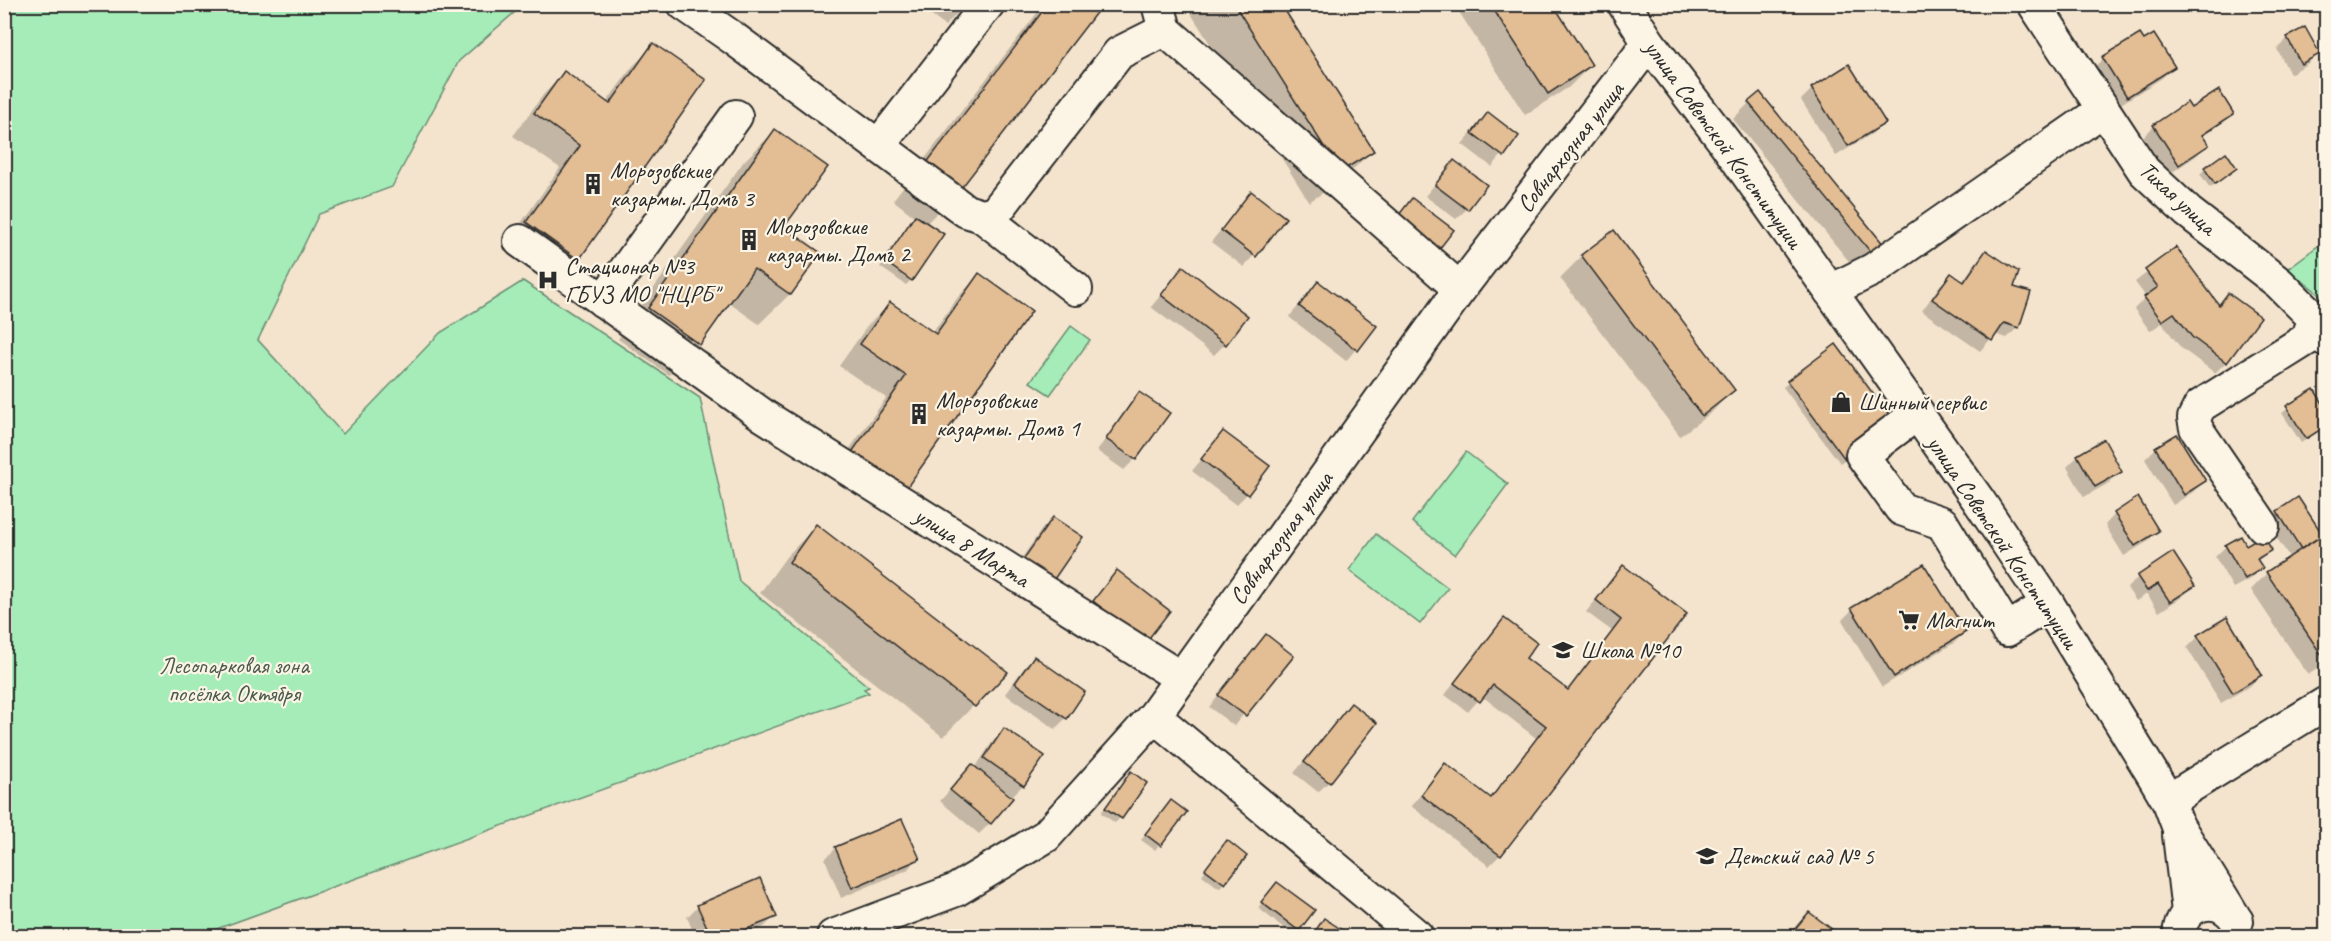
<svg xmlns="http://www.w3.org/2000/svg" width="2331" height="941" font-family="Caveat,sans-serif">
	<style>
		.green { fill: #a6ecb9; stroke: #688c72; stroke-width: 1.5 }
		.shadow { fill: #0003 }
		.building { fill: #e3bd94; stroke: #2b2b2b; stroke-width: 1.5 }
		.lines { fill: none; stroke-linecap: round; stroke-linejoin: round }
		.minor-casing { stroke: #2b2b2b; stroke-width: 36 }
		.minor { stroke: #fcf5e5; stroke-width: 32 }
		.labels { text-anchor: middle; dominant-baseline: central; stroke-width: 4.5; stroke-linejoin: round; paint-order: stroke }
		.street-label { font-size: 24px; fill: #2b2b2b; stroke: #fcf5e5 }
		.poi-label { font-size: 24px; fill: #2b2b2b; stroke: #fcf5e5; text-anchor: start }
		.park-label { font-size: 24px; fill: #4a5b4e; stroke: #fcf5e5 }
	</style>
	<rect width="100%" height="100%" fill="#f4e4cd"/>
	<filter id="ink" filterUnits="userSpaceOnUse"><feTurbulence type="fractalNoise" baseFrequency=".0167" numOctaves="2"/><feDisplacementMap in="SourceGraphic" scale="12" xChannelSelector="R" yChannelSelector="G"/><feConvolveMatrix kernelMatrix="1 2 1 2 8 2 1 2 1" color-interpolation-filters="sRGB"/></filter>
	<g filter="url(#ink)">
		<g class="green">
			<path d="M5,4L523,5L459,61L392,187L319,214L258,340L343,434L440,333L523,281L700,398L739,581L869,687L864,689L869,693L197,936H5Z"/>
			<path d="M2326,240V299L2287,269Z"/>
			<path d="M1071,326L1090,340L1050,395L1030,382Z"/>
			<path d="M1466,452L1508,484L1455,555L1412,522Z"/>
			<path d="M1376,534L1448,588L1420,624L1349,570Z"/>
		</g>
		<g class="shadow">
			<path d="M916,4H966L945,26Z"/>
			<path d="M1044,4L1100,5L955,194L926,224L911,280L906,285L880,267L915,217L893,200Z"/>
			<path d="M1185,4H1279L1372,151L1341,181L1309,202Z"/>
			<path d="M1454,4H1551L1591,65L1569,87L1525,115Z"/>
			<path d="M2139,36L2173,67L2162,78L2116,107L2092,69L2103,59Z"/>
			<path d="M2288,38L2318,53L2307,64L2290,74L2277,49Z"/>
			<path d="M654,45L578,258L556,280L506,244L560,168L513,136L543,95L564,73L606,103L632,67Z"/>
			<path d="M1812,89L1884,122L1873,133L1836,156L1801,100Z"/>
			<path d="M1749,103L1882,245L1856,270L1733,119Z"/>
			<path d="M2191,110L2232,114L2221,124L2202,137L2207,145L2196,156L2168,175L2143,137L2154,126Z"/>
			<path d="M1488,114L1517,136L1492,167L1462,144Z"/>
			<path d="M775,131L790,294L759,324L729,303L699,345L669,375L618,339L744,161Z"/>
			<path d="M1454,162L1467,209L1456,219L1425,196Z"/>
			<path d="M2235,168L2210,188L2200,174L2205,169Z"/>
			<path d="M1251,193L1284,218L1244,267L1211,242Z"/>
			<path d="M1614,232L1733,390L1712,412L1680,436L1560,278L1582,256Z"/>
			<path d="M2176,250L2217,306L2228,295L2226,362L2215,373L2181,348L2162,323L2150,331L2134,309L2146,297L2135,282Z"/>
			<path d="M1987,252L2012,288L2018,327L2007,338L1995,334L1980,351L1922,311L1940,285L1951,275L1962,282L1976,262Z"/>
			<path d="M1183,268L1225,344L1214,355L1151,307Z"/>
			<path d="M979,275L904,489L882,510L831,475L886,398L839,366L868,325L890,304L932,333L958,297Z"/>
			<path d="M1318,283L1375,326L1346,361L1289,317Z"/>
			<path d="M1836,346L1888,428L1840,463L1783,387Z"/>
			<path d="M2313,391L2326,411V426L2301,443L2282,413Z"/>
			<path d="M1139,394L1135,459L1124,470L1097,451L1129,405Z"/>
			<path d="M1224,432L1247,494L1236,505L1192,471Z"/>
			<path d="M2156,448L2204,481L2193,492L2173,505L2145,459Z"/>
			<path d="M2078,456L2120,472L2109,483L2084,497L2067,467Z"/>
			<path d="M2326,466V493L2316,477Z"/>
			<path d="M2298,499L2322,536L2326,534V663L2308,675L2251,590L2267,573L2290,558L2267,523L2278,512Z"/>
			<path d="M2115,514L2157,531L2147,542L2124,556L2105,525Z"/>
			<path d="M1053,519L1081,538L1010,575L1042,529Z"/>
			<path d="M816,526L1006,672L943,737L760,593L786,557Z"/>
			<path d="M2226,546L2245,547L2270,550L2257,562L2261,568L2250,579L2233,588L2215,557Z"/>
			<path d="M1623,567L1685,614L1500,855L1489,866L1411,806L1446,765L1490,799L1536,738L1482,696L1468,712L1445,695L1493,631L1504,620L1524,658L1566,691L1612,631L1586,612Z"/>
			<path d="M1117,572L1145,641L1083,613Z"/>
			<path d="M2138,577L2193,586L2182,597L2159,612L2147,594L2136,601L2127,588Z"/>
			<path d="M1852,610L1965,632L1954,643L1882,687L1842,620Z"/>
			<path d="M2226,619L2261,675L2250,686L2221,703L2187,648L2198,637Z"/>
			<path d="M1256,647L1291,656L1234,726L1209,707Z"/>
			<path d="M1034,658L1066,718L1055,729L1005,694L1023,669Z"/>
			<path d="M1351,705L1329,782L1318,792L1294,773Z"/>
			<path d="M1004,730L1023,785L1012,796L1005,790L990,823L979,834L940,801L972,766L975,768L993,741Z"/>
			<path d="M1126,778L1120,818L1115,823L1101,813Z"/>
			<path d="M1167,807L1185,812L1155,850L1141,840Z"/>
			<path d="M1222,847L1224,883L1219,888L1202,875Z"/>
			<path d="M836,848L918,859L907,870L841,898L825,859Z"/>
			<path d="M1272,889L1313,910L1293,935L1258,908Z"/>
			<path d="M698,906L775,916L764,927L742,936H695L687,917Z"/>
			<path d="M1809,914L1838,936H1789Z"/>
			<path d="M1325,920L1349,936H1310Z"/>
		</g>
		<g class="building">
			<path d="M1048,4L1102,5L956,195L922,169Z"/>
			<path d="M1234,4H1281L1374,151L1340,172Z"/>
			<path d="M1490,4H1553L1592,65L1548,94Z"/>
			<path d="M2305,27L2320,54L2301,64L2287,37Z"/>
			<path d="M2140,34L2144,40L2154,34L2175,67L2127,97L2102,57Z"/>
			<path d="M653,43L706,80L579,260L526,222L580,146L534,113L564,71L610,104Z"/>
			<path d="M1849,64L1886,123L1848,146L1811,88Z"/>
			<path d="M2219,90L2234,114L2202,135L2209,145L2179,165L2153,125L2187,102L2191,108Z"/>
			<path d="M1760,92L1884,245L1873,255L1748,102Z"/>
			<path d="M1488,112L1519,136L1504,157L1472,133Z"/>
			<path d="M775,129L828,167L784,227L821,253L791,295L754,269L700,345L648,308Z"/>
			<path d="M2226,152L2237,168L2215,184L2204,168Z"/>
			<path d="M1454,160L1487,185L1468,210L1435,185Z"/>
			<path d="M1251,191L1286,218L1256,257L1221,230Z"/>
			<path d="M1412,198L1454,230L1433,257L1391,225Z"/>
			<path d="M915,215L944,234L912,281L884,261Z"/>
			<path d="M1614,230L1735,390L1702,416L1581,255Z"/>
			<path d="M2176,247L2219,305L2228,293L2261,317L2227,363L2192,337L2174,313L2162,321L2144,297L2158,287L2145,270Z"/>
			<path d="M1986,250L2019,272L2014,287L2031,292L2019,328L2004,323L1992,341L1932,299L1951,273L1964,282Z"/>
			<path d="M1183,266L1248,316L1226,345L1161,295Z"/>
			<path d="M979,273L1032,311L905,490L852,452L906,376L860,344L890,302L936,334Z"/>
			<path d="M1318,281L1377,326L1358,351L1299,306Z"/>
			<path d="M1836,344L1895,423L1845,459L1787,381Z"/>
			<path d="M2314,389L2326,408V426L2306,439L2286,406Z"/>
			<path d="M1139,392L1170,413L1136,460L1106,439Z"/>
			<path d="M1223,431L1270,466L1248,495L1201,459Z"/>
			<path d="M2177,434L2206,481L2184,495L2155,447Z"/>
			<path d="M2104,439L2122,472L2095,487L2077,455Z"/>
			<path d="M2138,497L2159,531L2135,546L2114,513Z"/>
			<path d="M2298,497L2323,535L2301,549L2277,511Z"/>
			<path d="M1053,517L1083,537L1050,585L1020,564Z"/>
			<path d="M816,524L1008,672L975,707L789,562Z"/>
			<path d="M2326,533V659L2325,660L2266,572Z"/>
			<path d="M2263,535L2272,550L2257,559L2263,568L2245,579L2225,545L2241,536L2246,545Z"/>
			<path d="M2173,552L2195,586L2170,602L2158,584L2147,591L2137,576Z"/>
			<path d="M1924,564L1966,632L1894,677L1851,608Z"/>
			<path d="M1623,565L1687,614L1501,856L1421,795L1445,763L1491,798L1546,726L1493,685L1480,702L1454,683L1504,618L1537,643L1526,658L1568,690L1621,620L1596,600Z"/>
			<path d="M1117,570L1170,611L1146,642L1093,601Z"/>
			<path d="M2227,617L2262,675L2233,693L2197,635Z"/>
			<path d="M1266,634L1294,656L1246,716L1218,695Z"/>
			<path d="M1034,656L1085,692L1067,719L1015,683Z"/>
			<path d="M1351,703L1377,723L1330,783L1304,762Z"/>
			<path d="M1004,728L1045,756L1024,786L984,758Z"/>
			<path d="M972,764L1013,798L991,824L950,790Z"/>
			<path d="M1131,771L1147,783L1122,819L1105,808Z"/>
			<path d="M1171,800L1187,812L1161,846L1145,834Z"/>
			<path d="M902,819L920,859L852,888L835,847Z"/>
			<path d="M1227,840L1247,856L1225,884L1205,869Z"/>
			<path d="M760,878L777,917L730,936H711L697,905Z"/>
			<path d="M1277,882L1315,910L1299,931L1261,902Z"/>
			<path d="M1809,912L1841,936H1789Z"/>
			<path d="M1324,918L1351,936H1312Z"/>
		</g>
		<g class="lines">
			<defs>
				<g id="minor">
					<path d="M684,4L733,38L966,211L982,216L995,213L1119,53L1165,30"/>
					<path d="M1158,4L1165,30L1460,289"/>
					<path d="M1624,4L1649,43L1726,144L1979,501L2048,604L2153,775L2169,802L2178,826L2233,915"/>
					<path d="M2034,4L2144,171L2188,212L2279,283L2315,319L2326,340"/>
					<path d="M879,145L988,4"/>
					<path d="M982,216L1076,289"/>
					<path d="M520,241L764,416L1181,678"/>
					<path d="M1830,291L1874,269L2103,110"/>
					<path d="M603,301L736,116"/>
					<path d="M1918,413L1862,455L1901,509L1942,523L2007,630L2048,604"/>
					<path d="M2263,526L2196,428L2194,418L2200,406L2307,339L2315,319"/>
					<path d="M1154,716L1417,936"/>
					<path d="M2169,802L2188,788L2326,703"/>
					<path d="M2179,835L2188,912"/>
					<path d="M833,936L956,890L1046,836L1154,716L1460,289L1649,43"/>
					<path d="M2179,936C2180,903 2219,891 2237,921"/>
				</g>
			</defs>
			<use href="#minor" class="minor-casing"/>
			<use href="#minor" class="minor"/>
		</g>
	</g>
	<defs>
		<symbol id="building-bare" viewBox="-9 -9 18 18"><path d="M-4-6H4V6H1V3H-1V6H-4ZM-2.5-4.3h1.7v1.8h-1.7ZM.8-4.3h1.7v1.8H.8ZM-2.5-1h1.7V.8h-1.7ZM.8-1h1.7V.8H.8Z" fill="#2b2b2b" stroke="#fcf5e5" stroke-width="2.5" paint-order="stroke"/></symbol>
		<symbol id="hospital-bare" viewBox="-9 -9 18 18"><path d="M-5-5h3v3.5h4V-5h3V5h-3V1.5h-4V5h-3Z" fill="#2b2b2b" stroke="#fcf5e5" stroke-width="2.5" paint-order="stroke"/></symbol>
		<symbol id="shop-bare" viewBox="-9 -9 18 18"><path d="M-5-2.5h2.3a2.7 3.5 0 0 1 5.4 0H5L5.5 6h-11ZM-1.5-2.5h3a1.5 2.3 0 0 0-3 0Z" fill="#2b2b2b" stroke="#fcf5e5" stroke-width="2.5" paint-order="stroke"/></symbol>
		<symbol id="supermarket-bare" viewBox="-9 -9 18 18"><path d="M-6-5.5h2.5l.6 2H6L4.5 2H-2.5L-4.4-4H-6ZM-1.5 3.2a1.3 1.3 0 1 0 .1 0ZM3 3.2a1.3 1.3 0 1 0 .1 0Z" fill="#2b2b2b" stroke="#fcf5e5" stroke-width="2.5" paint-order="stroke"/></symbol>
		<symbol id="school-bare" viewBox="-9 -9 18 18"><path d="M0-5L7-2L0 1L-7-2ZM-4 1L0 2.5L4 1V4Q0 6-4 4Z" fill="#2b2b2b" stroke="#fcf5e5" stroke-width="2.5" paint-order="stroke"/></symbol>
	</defs>
	<g fill-rule="evenodd">
		<use href="#building-bare" x="578" y="169" width="30" height="30"/>
		<use href="#building-bare" x="734" y="225" width="30" height="30"/>
		<use href="#hospital-bare" x="533" y="265" width="30" height="30"/>
		<use href="#shop-bare" x="1826" y="387" width="30" height="30"/>
		<use href="#building-bare" x="904" y="399" width="30" height="30"/>
		<use href="#supermarket-bare" x="1894" y="605" width="30" height="30"/>
		<use href="#school-bare" x="1548" y="635" width="30" height="30"/>
		<use href="#school-bare" x="1692" y="841" width="30" height="30"/>
	</g>
	<g class="labels">
		<g class="street-label">
			<text transform="translate(1724 144) rotate(54)">улица Советской Конституции</text>
			<text transform="translate(1570 147) rotate(-52)">Совнархозная улица</text>
			<text transform="translate(2178 198) rotate(43)">Тихая улица</text>
			<text transform="translate(1281 538) rotate(-54)">Совнархозная улица</text>
			<text transform="translate(2003 542) rotate(56)">улица Советской Конституции</text>
			<text transform="translate(972 547) rotate(32)">улица 8 Марта</text>
		</g>
		<g class="poi-label">
			<text x="610" y="170">Морозовские<tspan x="610" dy="28">казармы. Домъ 3</tspan></text>
			<text x="766" y="226">Морозовские<tspan x="766" dy="28">казармы. Домъ 2</tspan></text>
			<text x="565" y="266">Стационар №3<tspan x="565" dy="28">ГБУЗ МО "НЦРБ"</tspan></text>
			<text x="936" y="400">Морозовские<tspan x="936" dy="28">казармы. Домъ 1</tspan></text>
			<text x="1858" y="402">Шинный сервис</text>
			<text x="1926" y="620">Магнит</text>
			<text x="1580" y="650">Школа №10</text>
			<text x="1724" y="856">Детский сад № 5</text>
		</g>
		<g class="park-label">
			<text x="234" y="665">Лесопарковая зона<tspan x="234" dy="28">посёлка Октября</tspan></text>
		</g>
	</g>
	<rect width="2331" height="941" fill="none" stroke="#fcf5e5" stroke-width="24"/>
	<rect x="12" y="12" width="2307" height="917" fill="none" stroke="#2b2b2b" stroke-width="2" filter="url(#ink)"/>
</svg>
